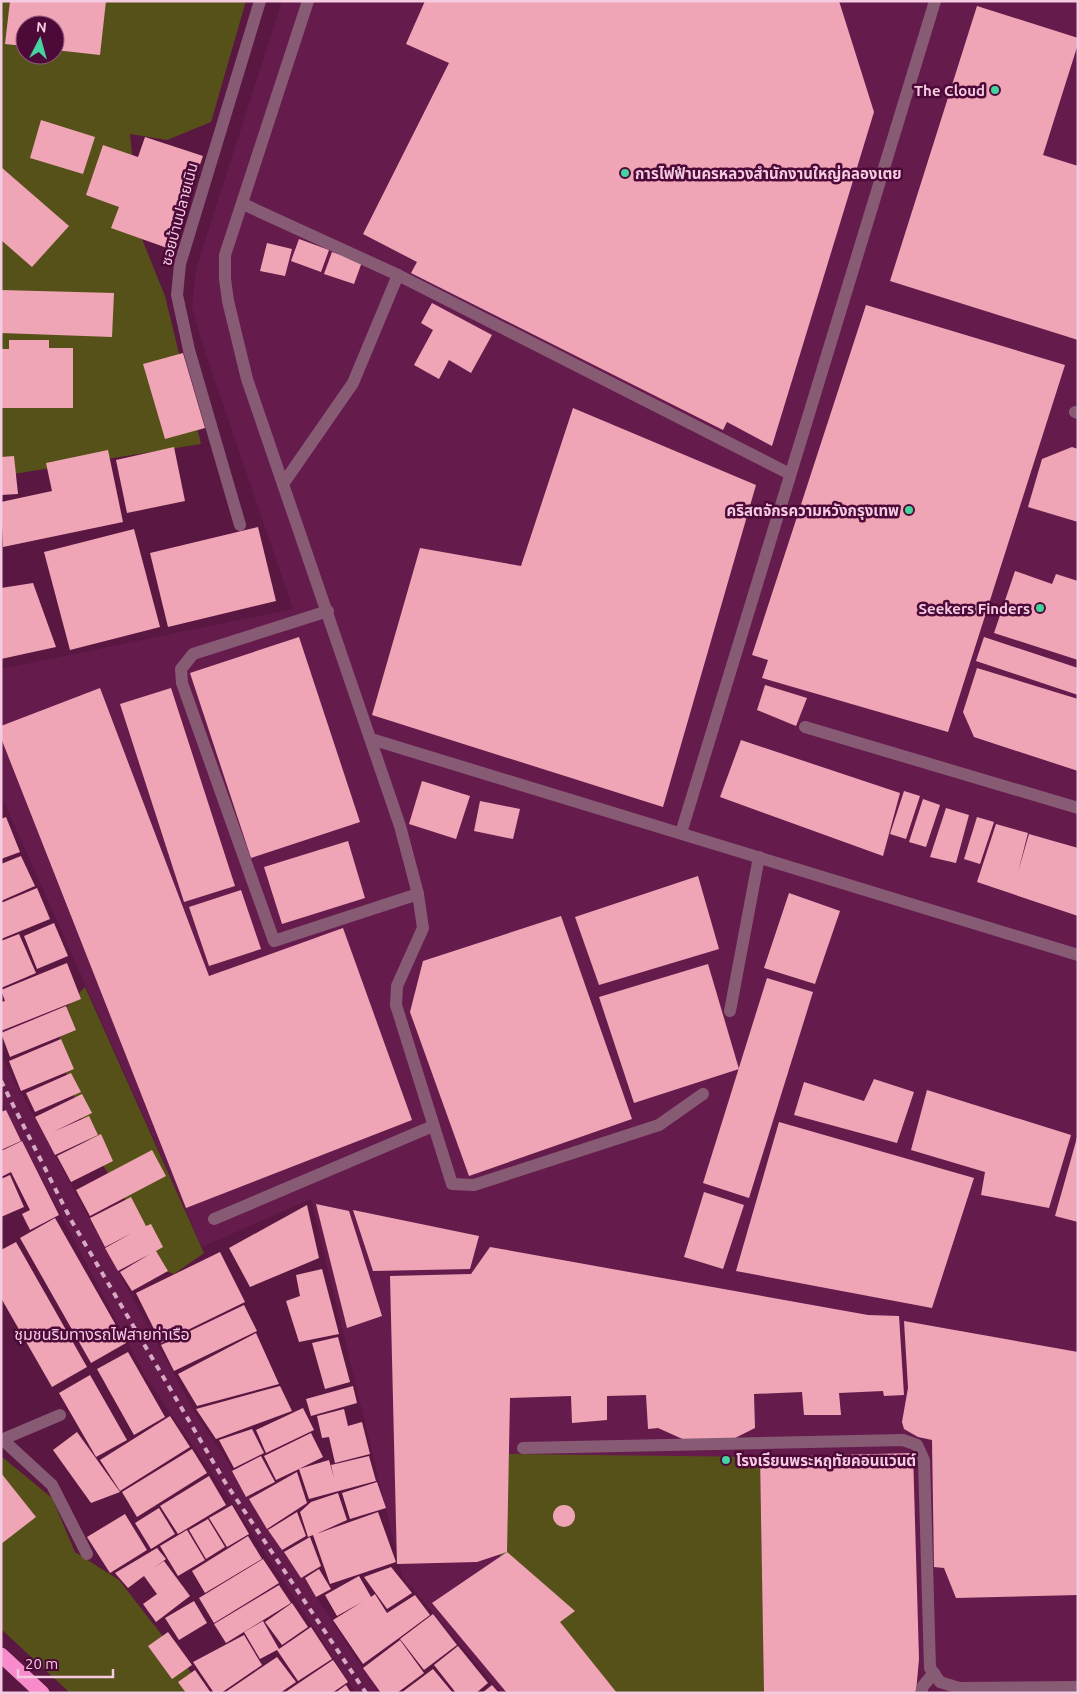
<svg xmlns="http://www.w3.org/2000/svg" width="1079" height="1694" font-family="Ubuntu,'Noto Sans Thai',sans-serif">
	<style>
		.built { fill: #651c4d }
		.green { fill: #565118; fill-rule: evenodd }
		.building { fill: #f0a5b6 }
		.lines { fill: none; stroke-linecap: round; stroke-linejoin: round }
		.service { stroke: #885b75; stroke-width: 12 }
		.minor { stroke: #885b75; stroke-width: 12 }
		.motorway { stroke: #f78bcc; stroke-width: 15 }
		.rail { stroke: #d7a9c3; stroke-width: 4; stroke-dasharray: 6 6; stroke-linecap: butt }
		.poi-dot { fill: #45d49f; stroke: #4d0a38; stroke-width: 2 }
		.labels { text-anchor: middle; dominant-baseline: central; stroke-width: 5; stroke-linejoin: round; paint-order: stroke }
		.poi-label { font-size: 15px; font-weight: bold; fill: #f4cbe1; stroke: #4d0a38; text-anchor: end }
		.street-label { font-size: 15px; fill: #f4cbe1; stroke: #4d0a38 }
		.neighbourhood-label { font-size: 16px; fill: #f4cbe1; stroke: #4d0a38 }
	</style>
	<rect width="100%" height="100%" fill="#591742"/>
	<g class="built">
		<path d="M282,1H1078V1693H501L402,1576L311,1199L202,1247L1,795V669L293,609L201,340L192,307L196,269Z"/>
		<path d="M1,1056L193,1409L379,1693H356L233,1504L147,1379L1,1101Z"/>
	</g>
	<g class="green">
		<path d="M1,1H246L211,122L167,140L130,134L140,234L165,296L201,444L1,476ZM25,25H55V55H25Z"/>
		<path d="M85,987L204,1253L174,1274L156,1267L132,1210L93,1150L60,1056V1014Z"/>
		<path d="M509,1454L760,1457L764,1693H613L499,1570Z"/>
		<path d="M1,1456L52,1498L75,1552L119,1580L207,1693H70L1,1629Z"/>
	</g>
	<g class="building">
		<path d="M10,1H106L100,55L55,50V25H25V46L5,44Z"/>
		<path d="M425,1H839L874,112L772,446L727,422L723,430L411,273L417,262L363,234L449,63L406,44Z"/>
		<path d="M977,6L1078,38V44L1043,155L1078,166V340L890,281Z"/>
		<path d="M41,120L95,137L83,174L30,158Z"/>
		<path d="M145,137L203,156L170,249L111,228L119,207L86,195L103,145L138,157Z"/>
		<path d="M1,167L69,226L32,267L1,240Z"/>
		<path d="M299,239L329,250L321,272L291,261Z"/>
		<path d="M267,243L292,249L285,276L260,271Z"/>
		<path d="M332,252L362,262L354,284L324,274Z"/>
		<path d="M1,290L114,293L112,337L1,333Z"/>
		<path d="M432,303L492,335L471,373L449,360L439,379L414,365L433,330L421,323Z"/>
		<path d="M866,305L1065,365L948,732L762,678L768,660L752,655Z"/>
		<path d="M9,340H49V348H73V408H1V349H9Z"/>
		<path d="M183,353L205,428L165,439L143,364Z"/>
		<path d="M573,408L756,485L663,807L372,715L420,548L521,566Z"/>
		<path d="M174,447L185,501L127,513L116,460Z"/>
		<path d="M1072,447L1078,449V522L1028,507L1042,459Z"/>
		<path d="M108,450L123,522L3,547L1,502L52,491L46,463Z"/>
		<path d="M14,456L18,494L1,495V457Z"/>
		<path d="M258,527L276,601L168,627L150,553Z"/>
		<path d="M134,529L160,627L70,650L44,552Z"/>
		<path d="M1015,571L1052,584L1056,574L1078,581V660L994,633Z"/>
		<path d="M33,583L56,647L1,659V588Z"/>
		<path d="M299,637L360,822L251,858L190,673Z"/>
		<path d="M984,637L1078,668V695L976,661Z"/>
		<path d="M977,668L1078,699V771L974,737L963,712Z"/>
		<path d="M765,685L807,698L796,726L757,710Z"/>
		<path d="M100,688L209,976L343,928L412,1120L186,1208L1,738V726Z"/>
		<path d="M171,688L235,886L184,902L120,704Z"/>
		<path d="M741,740L900,793L883,856L720,797Z"/>
		<path d="M422,781L470,796L456,839L409,824Z"/>
		<path d="M904,791L920,796L906,839L890,834Z"/>
		<path d="M923,799L940,805L926,847L909,842Z"/>
		<path d="M480,801L520,809L513,839L474,831Z"/>
		<path d="M946,808L969,815L956,863L930,857Z"/>
		<path d="M6,817L20,852L1,859V819Z"/>
		<path d="M977,817L994,822L980,864L964,859Z"/>
		<path d="M996,824L1028,833L1018,872L1029,834L1078,848V916L977,882Z"/>
		<path d="M348,841L365,898L282,924L264,867Z"/>
		<path d="M21,856L35,886L1,901V864Z"/>
		<path d="M698,876L719,949L599,985L575,917Z"/>
		<path d="M37,888L50,919L1,939V903Z"/>
		<path d="M241,890L261,949L209,966L189,907Z"/>
		<path d="M789,893L840,911L815,984L764,968Z"/>
		<path d="M561,916L632,1119L469,1176L410,1012L423,961Z"/>
		<path d="M54,923L68,956L37,969L24,936Z"/>
		<path d="M19,934L36,973L1,988V941Z"/>
		<path d="M67,963L81,999L1,1031V1002L5,1001L1,990Z"/>
		<path d="M708,964L739,1069L634,1103L599,997Z"/>
		<path d="M767,978L813,992L749,1198L703,1183Z"/>
		<path d="M66,1006L76,1030L10,1057L1,1033Z"/>
		<path d="M61,1039L74,1069L21,1091L9,1061Z"/>
		<path d="M71,1073L81,1092L35,1112L26,1093Z"/>
		<path d="M874,1079L914,1092L897,1143L794,1115L804,1082L864,1101Z"/>
		<path d="M927,1090L1071,1135L1049,1208L981,1195L985,1172L911,1150Z"/>
		<path d="M82,1094L92,1113L53,1132L89,1116L98,1135L55,1155L35,1117Z"/>
		<path d="M6,1110L21,1141L1,1150V1112Z"/>
		<path d="M779,1122L974,1178L932,1308L736,1271Z"/>
		<path d="M101,1134L113,1161L71,1182L57,1156Z"/>
		<path d="M1078,1134V1222L1055,1216Z"/>
		<path d="M22,1141L59,1215L30,1230L22,1214L30,1210L11,1172L1,1177V1151Z"/>
		<path d="M152,1150L166,1176L90,1216L76,1190Z"/>
		<path d="M10,1175L24,1207L1,1217V1179Z"/>
		<path d="M704,1192L744,1205L723,1269L684,1257Z"/>
		<path d="M131,1197L146,1226L151,1224L163,1247L156,1251L168,1271L132,1291L120,1272L150,1254L118,1271L105,1248L132,1233L105,1247L90,1218Z"/>
		<path d="M316,1204L349,1211L382,1316L347,1328Z"/>
		<path d="M307,1205L319,1258L250,1287L229,1248Z"/>
		<path d="M353,1210L479,1236L470,1269L373,1271Z"/>
		<path d="M55,1218L126,1343L91,1363L20,1238Z"/>
		<path d="M16,1242L87,1367L52,1387L1,1298V1250Z"/>
		<path d="M490,1247L868,1315L899,1316L904,1395L884,1396L883,1391L839,1393L841,1415H804L802,1392L754,1394L755,1428L731,1440L687,1441L658,1428L648,1429L646,1395L607,1396V1420L572,1423L571,1396L510,1398L507,1552L575,1611L560,1622L617,1693H507L432,1603L507,1552L477,1562L397,1564L390,1276L471,1274Z"/>
		<path d="M220,1252L245,1302L161,1343L136,1293Z"/>
		<path d="M322,1269L339,1334L299,1342L286,1301L300,1296L296,1275Z"/>
		<path d="M244,1305L257,1331L174,1371L161,1345Z"/>
		<path d="M904,1321L1078,1352V1595L956,1598L944,1568L934,1567L932,1440L918,1437L904,1429L902,1422L908,1388Z"/>
		<path d="M256,1333L279,1384L197,1406L178,1374Z"/>
		<path d="M338,1337L350,1382L325,1389L312,1343Z"/>
		<path d="M128,1352L165,1417L134,1435L97,1369Z"/>
		<path d="M90,1375L127,1440L96,1457L59,1393Z"/>
		<path d="M280,1386L292,1411L216,1439L196,1409Z"/>
		<path d="M353,1386L357,1403L311,1416L306,1399Z"/>
		<path d="M303,1408L314,1430L266,1453L256,1430Z"/>
		<path d="M344,1409L348,1426L362,1422L370,1454L335,1463L329,1437L322,1438L317,1416Z"/>
		<path d="M170,1416L190,1447L120,1491L100,1460Z"/>
		<path d="M252,1429L264,1453L234,1468L219,1440Z"/>
		<path d="M77,1432L95,1457L120,1492L91,1503L53,1450Z"/>
		<path d="M311,1433L323,1457L299,1469L329,1460L334,1478L331,1465L369,1456L376,1481L309,1499L299,1469L276,1480L264,1456Z"/>
		<path d="M192,1449L207,1473L137,1517L122,1492Z"/>
		<path d="M913,1453L919,1659L916,1692L764,1693L760,1457Z"/>
		<path d="M261,1456L275,1482L246,1497L232,1471Z"/>
		<path d="M297,1472L307,1503L267,1529L249,1499Z"/>
		<path d="M1,1473L36,1517L1,1544Z"/>
		<path d="M209,1476L226,1505L178,1534L160,1506Z"/>
		<path d="M377,1482L386,1508L350,1519L342,1493Z"/>
		<path d="M338,1493L347,1520L316,1534L378,1512L396,1562L330,1584L313,1535L308,1537L300,1512L311,1502Z"/>
		<circle cx="564" cy="1516" r="11"/>
		<path d="M232,1505L249,1534L227,1547L209,1518Z"/>
		<path d="M159,1508L175,1534L151,1549L135,1523Z"/>
		<path d="M297,1512L306,1536L282,1550L268,1530Z"/>
		<path d="M125,1514L147,1550L110,1573L87,1537Z"/>
		<path d="M208,1519L225,1547L206,1559L189,1530Z"/>
		<path d="M187,1530L205,1560L178,1576L160,1546Z"/>
		<path d="M248,1536L262,1559L205,1593L192,1571Z"/>
		<path d="M310,1537L321,1566L301,1578L284,1552Z"/>
		<path d="M157,1548L166,1559L154,1568L164,1561L190,1596L156,1622L143,1604L157,1594L144,1576L128,1588L115,1573Z"/>
		<path d="M263,1559L279,1583L214,1623L199,1598Z"/>
		<path d="M391,1567L412,1593L387,1609L364,1577Z"/>
		<path d="M319,1569L331,1589L316,1597L305,1578Z"/>
		<path d="M359,1576L371,1597L375,1594L387,1613L415,1595L430,1615L399,1638L398,1636L399,1638L363,1664L333,1620L362,1602L337,1616L325,1595Z"/>
		<path d="M279,1585L291,1603L226,1643L214,1624Z"/>
		<path d="M194,1601L207,1623L179,1640L165,1618Z"/>
		<path d="M292,1603L308,1627L282,1645L265,1622Z"/>
		<path d="M433,1614L457,1645L424,1670L400,1639Z"/>
		<path d="M263,1621L279,1649L311,1627L332,1659L298,1681L277,1650L260,1659L244,1632Z"/>
		<path d="M168,1632L192,1665L172,1679L148,1646Z"/>
		<path d="M244,1635L262,1665L221,1693H214L193,1662Z"/>
		<path d="M400,1640L424,1673L397,1693H381L363,1668Z"/>
		<path d="M458,1646L488,1683L476,1693H456L434,1665Z"/>
		<path d="M277,1657L296,1682L280,1693H224Z"/>
		<path d="M333,1660L348,1682L332,1693H284Z"/>
		<path d="M433,1669L453,1693H401Z"/>
		<path d="M195,1670L211,1693H186L178,1682Z"/>
		<path d="M346,1685L351,1693H335Z"/>
		<path d="M492,1685L499,1693H482Z"/>
	</g>
	<g class="lines">
		<g class="service">
			<path d="M308,1L225,255V279L228,301L247,379L400,826L418,894L423,928L397,986L396,1005L452,1184L474,1185L659,1125L703,1094"/>
			<path d="M243,204L398,275L790,474"/>
			<path d="M283,484L353,383L398,275"/>
			<path d="M328,611L193,654L181,669L182,683L274,941L418,894"/>
			<path d="M371,739L1078,955"/>
			<path d="M681,833L935,1"/>
			<path d="M730,1011L759,857"/>
			<path d="M214,1219L433,1126"/>
			<path d="M1,1440L60,1415"/>
			<path d="M3,1440L52,1485L87,1554"/>
			<path d="M523,1448L903,1440L917,1445L924,1460L930,1668L940,1682L959,1688L1078,1687"/>
			<path d="M921,1693L923,1686L934,1673"/>
		</g>
		<g class="minor">
			<path d="M1075,412L1078,413"/>
			<path d="M240,525L189,350L177,295L180,264L260,1"/>
			<path d="M805,727L1078,808"/>
		</g>
		<path class="motorway" d="M1,1655L42,1693"/>
		<path class="rail" d="M1,1081L71,1220L225,1482L366,1693"/>
	</g>
	<g class="poi-dot">
		<circle cx="995" cy="90" r="5"/>
		<circle cx="625" cy="173" r="5"/>
		<circle cx="909" cy="510" r="5"/>
		<circle cx="1040" cy="608" r="5"/>
		<circle cx="726" cy="1460" r="5"/>
	</g>
	<g class="labels">
		<g class="poi-label">
			<text x="985" y="90">The Cloud</text>
			<text x="635" y="173" text-anchor="start">การไฟฟ้านครหลวงสำนักงานใหญ่คลองเตย</text>
			<text x="899" y="510">คริสตจักรความหวังกรุงเทพ</text>
			<text x="1030" y="608">Seekers Finders</text>
			<text x="736" y="1460" text-anchor="start">โรงเรียนพระหฤทัยคอนแวนต์</text>
		</g>
		<g class="street-label">
			<text transform="translate(179 214) rotate(-75)">ซอยบ้านปลายเนิน</text>
		</g>
		<g class="neighbourhood-label">
			<text x="102" y="1334">ชุมชนริมทางรถไฟสายท่าเรือ</text>
		</g>
	</g>
	<rect width="1079" height="1694" fill="none" stroke="#f4cbe1" stroke-width="5"/>
	<g transform="translate(40 40) rotate(6)"><circle r="24" fill="#4d0a38" stroke="#90577c"/>
	<path d="M0-4L9 19L0 12L-9 19Z" fill="#45d49f"/>
	<text y="-8" font-size="14" font-weight="bold" text-anchor="middle" fill="#f4cbe1">N</text>
	</g>
	<path d="M18 1669v8h95v-8" fill="none" stroke="#f4cbe1" stroke-width="2.5"/>
	<text x="25" y="1669" font-size="15" fill="#f4cbe1" stroke="#4d0a38" stroke-width="4" paint-order="stroke">20 m</text>
</svg>
